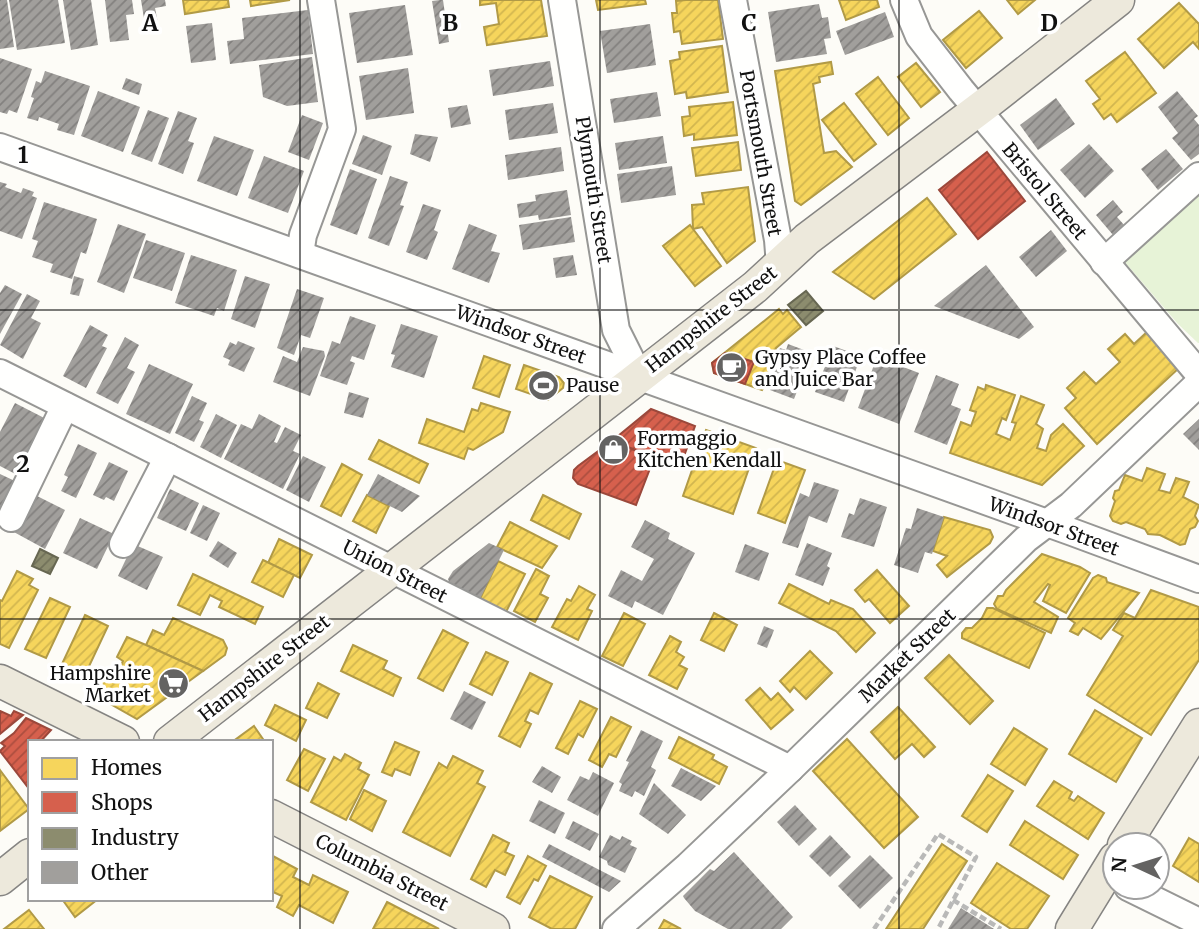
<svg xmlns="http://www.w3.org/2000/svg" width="1199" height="929" font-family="Merriweather,serif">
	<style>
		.green { fill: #e7f3d7 }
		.homes { fill: url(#homes-hatch); stroke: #b19a46; stroke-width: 2 }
		.shops { fill: url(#shops-hatch); stroke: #9b483b; stroke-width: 2 }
		.industry { fill: url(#industry-hatch); stroke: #676752; stroke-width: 2 }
		.building { fill: url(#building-hatch) }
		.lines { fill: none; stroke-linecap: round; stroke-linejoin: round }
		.minor-casing { stroke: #979795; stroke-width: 30 }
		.major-casing { stroke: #858482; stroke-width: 35 }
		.path { stroke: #b9b9b8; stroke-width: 4.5; stroke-dasharray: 7 3.5; stroke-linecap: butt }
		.minor { stroke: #fffffe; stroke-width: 26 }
		.major { stroke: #ede9dc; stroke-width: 32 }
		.grid { fill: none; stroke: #111; stroke-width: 2; stroke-opacity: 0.55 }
		.labels { text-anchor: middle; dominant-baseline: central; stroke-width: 7; stroke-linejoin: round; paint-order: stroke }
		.street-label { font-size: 19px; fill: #111; stroke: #fff }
		.poi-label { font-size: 19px; fill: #111; stroke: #fff; text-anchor: start }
		.grid-label { font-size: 23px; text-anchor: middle; font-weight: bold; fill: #111; stroke: #fff; stroke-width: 7; stroke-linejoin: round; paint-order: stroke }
	</style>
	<defs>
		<pattern id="homes-hatch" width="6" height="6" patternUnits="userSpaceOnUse" patternTransform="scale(1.75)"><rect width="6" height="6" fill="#f6d55c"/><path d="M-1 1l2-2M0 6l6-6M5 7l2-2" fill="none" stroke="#d2b64f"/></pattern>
		<pattern id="shops-hatch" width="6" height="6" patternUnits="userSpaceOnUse" patternTransform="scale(1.75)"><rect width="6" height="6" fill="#d6604d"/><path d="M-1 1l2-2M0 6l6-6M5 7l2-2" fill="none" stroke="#ac4e3f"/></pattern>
		<pattern id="industry-hatch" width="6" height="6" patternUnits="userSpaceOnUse" patternTransform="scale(1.75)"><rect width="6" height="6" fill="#8c8c6e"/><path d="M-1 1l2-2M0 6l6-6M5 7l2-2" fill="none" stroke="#717159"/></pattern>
		<pattern id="building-hatch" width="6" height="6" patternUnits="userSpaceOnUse" patternTransform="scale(1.75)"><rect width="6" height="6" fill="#a19f9c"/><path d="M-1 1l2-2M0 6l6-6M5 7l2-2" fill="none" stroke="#82807e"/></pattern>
	</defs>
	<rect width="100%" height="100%" fill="#fdfcf7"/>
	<path class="green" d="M1199,185V343H1198L1178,324L1117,253Z"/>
	<g class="homes">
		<path d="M183,0H228L229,7L185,14Z"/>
		<path d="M250,0H290L251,6Z"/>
		<path d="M480,0H541L547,36L487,45L484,27L499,24L496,3L480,5Z"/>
		<path d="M596,0H645L646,4L598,10Z"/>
		<path d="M686,0H718L723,39L682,44L680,31L674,32L672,13H677L676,1Z"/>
		<path d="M839,0H877L879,7L846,20Z"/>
		<path d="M1007,0H1035L1018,14Z"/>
		<path d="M1179,3L1199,24V49L1193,42L1164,68L1138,39Z"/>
		<path d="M979,11L1002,38L966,68L943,40Z"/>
		<path d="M722,46L728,92L687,98L686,92L675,94L670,61L680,59L679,52Z"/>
		<path d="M1125,52L1156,93L1117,122L1111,114L1104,119L1093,104L1100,99L1086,81Z"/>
		<path d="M831,62L833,74L819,77L820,82L813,84L824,153L836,151L852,167L801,205L795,201L775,71Z"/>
		<path d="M916,63L940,92L921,107L898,77Z"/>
		<path d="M878,77L909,118L888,135L856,94Z"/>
		<path d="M733,102L737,135L694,140V134L684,136L682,117L690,116L689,107Z"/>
		<path d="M844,103L876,144L854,161L822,120Z"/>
		<path d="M738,142L741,170L696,176L692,148Z"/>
		<path d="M748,187L755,241L727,263L702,227L693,229L692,205L704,204L702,193Z"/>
		<path d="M927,198L956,234L874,299L833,272Z"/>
		<path d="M690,225L721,266L695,286L663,246Z"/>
		<path d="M779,309L783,314L787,310L801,327L776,348L764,387L762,390L714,373L712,363Z"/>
		<path d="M1147,332L1179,368L1097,444L1065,408L1076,398L1067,388L1084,372L1096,384L1120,362L1108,349L1125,334L1134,344Z"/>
		<path d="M484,356L510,365L499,397L473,388Z"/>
		<path d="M524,365L559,377L564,383L563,388L548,400L516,389Z"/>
		<path d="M986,385L1015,395L1006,420L1002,418L996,434L1010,440L1016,423L1012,422L1021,396L1044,405L1036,424L1043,429L1037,448L1046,451L1051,435L1063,424L1084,446L1042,485L950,453L961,422L971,426L976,412L970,410L978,387L985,390Z"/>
		<path d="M481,403L510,412L503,432L473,450L468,448L464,459L419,443L427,419L464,432L472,409L478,411Z"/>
		<path d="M706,430L756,448L733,514L683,496Z"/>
		<path d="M379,440L428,464L419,483L369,459Z"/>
		<path d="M777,460L805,470L785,523L758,513Z"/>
		<path d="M342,464L362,475L341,516L321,506Z"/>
		<path d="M1147,468L1165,474L1159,490L1170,493L1176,478L1189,482L1183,497L1199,505L1195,516L1198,521L1195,527L1190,529L1185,544L1180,545L1160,535L1148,534L1145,529L1126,522L1121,524L1113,521L1110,516L1115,501L1113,498L1115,491L1119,490L1125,475L1142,481Z"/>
		<path d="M367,495L389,506L376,533L353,521Z"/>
		<path d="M543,495L581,514L569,539L531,520Z"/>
		<path d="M944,517L990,530L993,537L990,543L947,577L937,565L947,556L933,551Z"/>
		<path d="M510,522L557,546L542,568L497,547Z"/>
		<path d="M279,539L312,555L300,578L268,563Z"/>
		<path d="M1042,554L1080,567L1090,573L1066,613L1043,601L1050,585L1048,584L1034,602L1058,617L1051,633L997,609L994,604L998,596H1003L1006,590Z"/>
		<path d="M263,560L294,575L283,597L252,582Z"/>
		<path d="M498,561L525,574L505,614L479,601Z"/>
		<path d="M536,569L549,576L540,594L548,598L535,622L514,611Z"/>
		<path d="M877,570L909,606L890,623L869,599L865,602L855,590Z"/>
		<path d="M17,571L33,579L29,585L38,590L9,648L0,644V600L2,601Z"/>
		<path d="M193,574L263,607L255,624L219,607L222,601L210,595L200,615L178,605Z"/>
		<path d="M1098,575L1106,578L1107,582L1139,593L1101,639L1083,628L1078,635L1070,631L1075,623L1068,618L1093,578Z"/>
		<path d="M789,584L829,604L831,600L853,609L875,633L856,652L836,631L779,603Z"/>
		<path d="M579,586L595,595L587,609L592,611L578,640L552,627L567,599L571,601Z"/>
		<path d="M1151,590L1199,607V660L1151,735L1087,695L1123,636L1113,630L1124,613L1135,618Z"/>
		<path d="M50,598L70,607L46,658L25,649Z"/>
		<path d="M987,608H993L1045,633L1029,668L962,638V633L966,628H972L982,618Z"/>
		<path d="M624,613L645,624L623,666L602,656Z"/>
		<path d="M714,613L737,625L724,651L701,640Z"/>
		<path d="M85,615L108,626L84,677L61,666Z"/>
		<path d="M173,618L223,640L227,648L225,655L203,671L146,645L153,630L164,635Z"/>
		<path d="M443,630L468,643L443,691L418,678Z"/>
		<path d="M670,636L681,642L676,652L684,657L679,665L687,669L677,689L649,675Z"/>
		<path d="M127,637L146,645L203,671L137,719L93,694L104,673L114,678L123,661L117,657Z"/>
		<path d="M353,645L387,661L383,669L401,678L393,696L341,671Z"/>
		<path d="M810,651L832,673L806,699L794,687L790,692L780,681Z"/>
		<path d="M486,652L508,662L492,695L470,684Z"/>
		<path d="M949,655L993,701L970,724L925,678Z"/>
		<path d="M530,673L552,684L538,714L530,710L525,721L531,724L520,747L499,736Z"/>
		<path d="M318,683L339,694L327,718L306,708Z"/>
		<path d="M760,688L771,700L778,693L793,710L771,729L746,700Z"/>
		<path d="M580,701L597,709L583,737L578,734L568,754L556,748Z"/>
		<path d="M275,705L306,720L296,741L265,725Z"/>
		<path d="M898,707L935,747L924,757L912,744L895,759L871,732Z"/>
		<path d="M1095,710L1142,738L1116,782L1069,754Z"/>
		<path d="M611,717L631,727L616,757L609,754L602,767L589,760Z"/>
		<path d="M254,726L265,742H232Z"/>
		<path d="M1014,728L1047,749L1025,785L991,764Z"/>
		<path d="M679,737L714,755L712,759L727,767L719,784L669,758Z"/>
		<path d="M847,739L918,817L884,848L813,771Z"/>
		<path d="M395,742L419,752L410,775L395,769L392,776L382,772Z"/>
		<path d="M304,749L325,759L308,791L287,780Z"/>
		<path d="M345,754L361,763L358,769L369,775L346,820L311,802L334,757L341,761Z"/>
		<path d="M453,756L483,771L477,783L485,787L450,856L403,832L439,763L447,768Z"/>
		<path d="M0,770L29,809L0,831Z"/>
		<path d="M988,775L1013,791L987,832L962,816Z"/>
		<path d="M1054,781L1072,792L1069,798L1074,801L1078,796L1104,813L1088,839L1037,806Z"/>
		<path d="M364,790L386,801L372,831L350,819Z"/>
		<path d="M1025,821L1078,855L1063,879L1010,845Z"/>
		<path d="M493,835L509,843L505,852L514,856L505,875L495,870L486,887L471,879Z"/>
		<path d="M1189,838L1199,844V882L1173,866Z"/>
		<path d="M942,844L967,861L923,929H886Z"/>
		<path d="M271,855L297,869L293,877L309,885L313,875L348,892L333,923L299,905L293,916L277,907L282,896L271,891Z"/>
		<path d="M528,856L546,866L538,881L534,879L520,904L507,897Z"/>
		<path d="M997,863L1049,896L1027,929H1011L971,903Z"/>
		<path d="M550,876L592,897L575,929H552L529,917Z"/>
		<path d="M62,899H98L75,917Z"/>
		<path d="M387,902L439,929H373Z"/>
		<path d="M29,910L44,929H4Z"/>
		<path d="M664,920L681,929H659Z"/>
	</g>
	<g class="shops">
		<path d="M987,152L1025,201L978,239L939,190Z"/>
		<path d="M725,353L754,362L745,384L714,373L712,363Z"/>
		<path d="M651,409L695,426L680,467L612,441Z"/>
		<path d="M612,441L654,458L636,505L578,484L573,478L574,470L578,466Z"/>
		<path d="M0,711L11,716L14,711L23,715L0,734Z"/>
		<path d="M26,718L51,730L40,742H30V790L0,751L5,746L1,743L14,733Z"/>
	</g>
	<g class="industry">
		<path d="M806,291L823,311L806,325L788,305Z"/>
		<path d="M40,549L58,558L50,574L32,566Z"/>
	</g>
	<g class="building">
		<path d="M0,0H7L14,47L0,49Z"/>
		<path d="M9,0H58L65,43L17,50Z"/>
		<path d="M63,0H91L98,45L71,50Z"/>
		<path d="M105,0H132L134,14L126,15L129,40L110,42Z"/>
		<path d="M141,0H165L166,6L155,8L159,28L146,31Z"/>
		<path d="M440,0H443L449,42L439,44L432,1Z"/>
		<path d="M819,4L822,18L828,17L831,38L824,39L827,54L776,62L768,12Z"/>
		<path d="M405,5L413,55L357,63L349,13Z"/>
		<path d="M308,10L313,54L230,64L227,41L244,39L242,18Z"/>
		<path d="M885,12L894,37L845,55L836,31Z"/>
		<path d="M212,23L216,60L191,63L186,26Z"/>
		<path d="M650,24L656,65L607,73L600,31Z"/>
		<path d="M312,57L318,102L287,106L263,97L259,65Z"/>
		<path d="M0,58L32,69L17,113L9,110L7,114L0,112Z"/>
		<path d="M550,61L554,86L493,96L489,70Z"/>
		<path d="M408,68L414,113L366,120L359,76Z"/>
		<path d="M45,71L90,86L74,135L57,130L59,124L39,117L38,121L27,118L34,98L31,97L36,81L41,83Z"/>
		<path d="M126,78L142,84L139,95L122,89Z"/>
		<path d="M98,91L140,107L123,152L81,136Z"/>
		<path d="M1177,91L1198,116L1194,119L1199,125V154L1191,160L1172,138L1178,133L1158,107Z"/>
		<path d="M657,92L661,116L614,123L610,99Z"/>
		<path d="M1056,98L1075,124L1038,150L1020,125Z"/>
		<path d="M553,103L558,133L509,140L505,110Z"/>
		<path d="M467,105L471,124L451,128L448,108Z"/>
		<path d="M148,110L169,118L152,162L131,154Z"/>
		<path d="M178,111L197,118L188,141L194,143L183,174L158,164Z"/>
		<path d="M302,115L323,123L309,160L288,152Z"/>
		<path d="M415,134L438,137L430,162L410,154Z"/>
		<path d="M363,135L392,146L382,175L352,164Z"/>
		<path d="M214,136L254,150L237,196L197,181Z"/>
		<path d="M663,136L667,163L619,170L615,143Z"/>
		<path d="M1089,144L1114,171L1085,198L1060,170Z"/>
		<path d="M561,147L564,171L508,180L505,155Z"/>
		<path d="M1166,149L1183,169L1158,190L1141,169Z"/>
		<path d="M264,156L304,171L288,213L248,198Z"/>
		<path d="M672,166L676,195L621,203L617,174Z"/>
		<path d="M350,169L377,179L357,235L330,225Z"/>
		<path d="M390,176L408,182L400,205L404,206L389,246L368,238Z"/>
		<path d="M0,182L7,184L5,187L21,193L23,188L34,192L32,196L37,198L22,239L0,231Z"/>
		<path d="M567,190L571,215L539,220L538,215L519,218L517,204L536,201L535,195Z"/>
		<path d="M1113,200L1123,212L1117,217L1125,226L1113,235L1096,215Z"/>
		<path d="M44,202L97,219L86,254L81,252L72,279L50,272L53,264L32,257L38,241L32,239Z"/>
		<path d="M423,204L441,210L434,230L438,232L427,260L406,252Z"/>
		<path d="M571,217L575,242L523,250L519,225Z"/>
		<path d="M118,224L146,234L124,293L97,282Z"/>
		<path d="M469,224L497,235L491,251L500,253L489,283L452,269Z"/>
		<path d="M1051,230L1067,251L1036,277L1019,257Z"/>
		<path d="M146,240L185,253L172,291L133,278Z"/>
		<path d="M191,255L237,270L224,311L217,308L214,316L175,303Z"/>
		<path d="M573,255L577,275L556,278L553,258Z"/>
		<path d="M986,265L1034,327L1019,339L934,306Z"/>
		<path d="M74,276L84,279L79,296L70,294Z"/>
		<path d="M245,276L270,284L255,328L231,319Z"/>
		<path d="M5,285L22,294L0,334V293Z"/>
		<path d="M297,289L324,298L310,338L301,335L294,355L277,348Z"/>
		<path d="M27,294L40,301L31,318L41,323L23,359L0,345Z"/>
		<path d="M350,316L376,325L364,360L352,356L350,361L355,363L347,385L320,376L332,341L340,344Z"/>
		<path d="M401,324L438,336L424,378L391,367L395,355L391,354Z"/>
		<path d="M90,325L108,335L102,346L107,348L86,388L63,376Z"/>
		<path d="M125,337L139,345L127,368L135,372L118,404L96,393Z"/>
		<path d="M238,341L255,348L244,372L228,365L230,360L223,357L230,342L236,345Z"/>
		<path d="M788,344L812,353L794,399L770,390L777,373L772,370L780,348L786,350Z"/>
		<path d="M833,346L861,356L844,402L815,392Z"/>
		<path d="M303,347L324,351L325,356L310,396L273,382L283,356L297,362Z"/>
		<path d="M877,357L919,373L899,424L858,408Z"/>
		<path d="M149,364L193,384L170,434L126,414Z"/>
		<path d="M936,375L959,384L951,405L961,409L947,445L914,432Z"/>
		<path d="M349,392L369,398L363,418L344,413Z"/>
		<path d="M192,396L207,403L199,420L204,422L194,442L175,433Z"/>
		<path d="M15,403L52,422L23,478L0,466V432Z"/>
		<path d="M216,414L237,425L221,458L200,447Z"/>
		<path d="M259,414L281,426L274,442L277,443L285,427L301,435L293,451L300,454L283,489L224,459L241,424L252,429Z"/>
		<path d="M1199,419V450L1183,434Z"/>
		<path d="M78,444L97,453L76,498L61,491L68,477L64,475Z"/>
		<path d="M303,456L326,467L309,502L286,490Z"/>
		<path d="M109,462L128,471L114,501L106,497L104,500L93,495Z"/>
		<path d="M0,474L17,482L0,515Z"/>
		<path d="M378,474L420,496L402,512L367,495Z"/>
		<path d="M814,482L839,490L827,523L809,516L798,548L782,543L800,493L809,497Z"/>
		<path d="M170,489L199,503L186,531L157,518Z"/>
		<path d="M31,493L65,510L45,549L12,531Z"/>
		<path d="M860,498L887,507L874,547L841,537L849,513L854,515Z"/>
		<path d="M203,505L220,513L207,541L190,533Z"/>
		<path d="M917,508L944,517L932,554L925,552L918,573L894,565L906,528L911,529Z"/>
		<path d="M80,518L114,534L97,569L63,553Z"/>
		<path d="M645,520L670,533L668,539L695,553L663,615L635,601L632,608L608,596L621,570L642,581L654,559L631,547Z"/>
		<path d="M218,541L237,553L228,568L209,556Z"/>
		<path d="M489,543L504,550L479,601L451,587L448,579L453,571Z"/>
		<path d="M807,543L832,553L827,566L830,568L823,586L795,575Z"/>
		<path d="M133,544L163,557L147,590L118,576Z"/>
		<path d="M745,544L769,553L759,581L735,572Z"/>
		<path d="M764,626L774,630L767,648L757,644Z"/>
		<path d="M464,691L486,702L472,730L450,719Z"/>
		<path d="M641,730L663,741L651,767L656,770L644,796L635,791L632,797L619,791L622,784L619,782L629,762L626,761Z"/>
		<path d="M542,766L561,777L552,793L532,782Z"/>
		<path d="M681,768L716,786L701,801L671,786Z"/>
		<path d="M593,772L614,783L598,816L567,800L580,776L589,780Z"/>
		<path d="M654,783L686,815L668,834L639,814Z"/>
		<path d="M539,800L565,813L555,834L529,821Z"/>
		<path d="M795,805L817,829L799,846L777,822Z"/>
		<path d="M573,821L599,834L590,851L565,838Z"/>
		<path d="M610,835L620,840L622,836L632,841L630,845L637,848L625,873L608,865L607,861L599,857Z"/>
		<path d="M830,835L851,857L830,877L809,856Z"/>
		<path d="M549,844L621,881L609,892L542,857Z"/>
		<path d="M734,852L793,917L781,929H728L695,911L684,898L683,896L710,869L714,871Z"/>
		<path d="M870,855L893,878L860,909L838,886Z"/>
		<path d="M961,908L994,929H948Z"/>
	</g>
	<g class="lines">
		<defs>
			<g id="minor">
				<path d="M562,0L616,330L639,376"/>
				<path d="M733,0L778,240L780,265"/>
				<path d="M904,0L919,36L961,90L1199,374"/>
				<path d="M0,147L1072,532L1199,579"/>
				<path d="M300,254L303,235L342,129L321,0"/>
				<path d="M1104,262L1199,176"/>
				<path d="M0,373L790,769"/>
				<path d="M11,518L65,406"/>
				<path d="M123,544L168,457"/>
				<path d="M1128,887L1199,922"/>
				<path d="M616,929L688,866L790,769L1026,539L1071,505L1199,383"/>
			</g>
			<g id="major">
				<path d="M0,681L123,742"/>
				<path d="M170,742L755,287L807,239L987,103L1118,0"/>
				<path d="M271,816L493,929"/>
				<path d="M1124,845L1199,725"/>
				<path d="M0,879L30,855"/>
				<path d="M1072,929L1115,859"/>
			</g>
		</defs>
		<use href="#minor" class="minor-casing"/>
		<use href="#major" class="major-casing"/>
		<g class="path">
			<path d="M953,900L1001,929"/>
			<path d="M874,929L938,834L976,857L938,929"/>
		</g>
		<use href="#minor" class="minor"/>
		<use href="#major" class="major"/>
	</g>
	<path class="grid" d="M300,0V929M600,0V929M899,0V929M0,310H1199M0,619H1199"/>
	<defs>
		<symbol id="cafe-disc" viewBox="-11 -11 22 22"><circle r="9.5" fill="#646362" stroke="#fff"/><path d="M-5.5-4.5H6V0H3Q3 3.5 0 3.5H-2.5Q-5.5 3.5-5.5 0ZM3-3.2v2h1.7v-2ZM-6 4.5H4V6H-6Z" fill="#fff"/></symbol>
		<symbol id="stadium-disc" viewBox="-11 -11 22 22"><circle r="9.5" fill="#646362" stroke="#fff"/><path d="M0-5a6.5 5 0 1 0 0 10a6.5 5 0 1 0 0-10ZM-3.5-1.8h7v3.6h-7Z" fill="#fff"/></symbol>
		<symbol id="shop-disc" viewBox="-11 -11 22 22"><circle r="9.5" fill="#646362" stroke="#fff"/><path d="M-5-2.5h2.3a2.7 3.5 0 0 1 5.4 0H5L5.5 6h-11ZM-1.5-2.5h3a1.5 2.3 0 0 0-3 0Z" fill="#fff"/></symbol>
		<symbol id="supermarket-disc" viewBox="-11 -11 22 22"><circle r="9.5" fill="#646362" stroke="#fff"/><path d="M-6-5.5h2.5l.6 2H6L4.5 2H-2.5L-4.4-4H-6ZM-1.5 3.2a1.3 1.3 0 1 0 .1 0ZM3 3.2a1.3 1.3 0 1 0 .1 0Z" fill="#fff"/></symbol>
	</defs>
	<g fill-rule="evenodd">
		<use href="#cafe-disc" x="714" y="350" width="35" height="35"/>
		<use href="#stadium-disc" x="526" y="368" width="35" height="35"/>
		<use href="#shop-disc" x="596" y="432" width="35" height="35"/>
		<use href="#supermarket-disc" x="156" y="666" width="35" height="35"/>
	</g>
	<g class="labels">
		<g class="street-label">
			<text transform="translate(761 153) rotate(80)">Portsmouth Street</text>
			<text transform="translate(594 190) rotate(81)">Plymouth Street</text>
			<text transform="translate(1045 191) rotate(50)">Bristol Street</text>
			<text transform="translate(711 319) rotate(-38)">Hampshire Street</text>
			<text transform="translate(521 334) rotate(20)">Windsor Street</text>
			<text transform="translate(1054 526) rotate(20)">Windsor Street</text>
			<text transform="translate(395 571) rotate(27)">Union Street</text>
			<text transform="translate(907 655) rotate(-44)">Market Street</text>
			<text transform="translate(264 668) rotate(-38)">Hampshire Street</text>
			<text transform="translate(382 872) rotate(27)">Columbia Street</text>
		</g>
		<g class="poi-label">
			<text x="755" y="357">Gypsy Place Coffee<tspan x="755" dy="22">and Juice Bar</tspan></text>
			<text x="566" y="385">Pause</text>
			<text x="637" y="438">Formaggio<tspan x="637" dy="22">Kitchen Kendall</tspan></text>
			<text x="151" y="673" text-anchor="end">Hampshire<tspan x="151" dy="22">Market</tspan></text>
		</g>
	</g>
	<g class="grid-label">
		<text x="150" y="31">A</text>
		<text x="450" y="31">B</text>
		<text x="749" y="31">C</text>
		<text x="1049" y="31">D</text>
		<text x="23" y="163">1</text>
		<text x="23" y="472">2</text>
	</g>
	<rect x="28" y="740" width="245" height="161" fill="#ffffff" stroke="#a0a0a0" stroke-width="2"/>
	<rect x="42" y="758" width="35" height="21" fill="#f6d55c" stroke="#a0a0a0" stroke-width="2"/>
	<text x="91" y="775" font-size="21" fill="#111111">Homes</text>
	<rect x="42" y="792" width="35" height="21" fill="#d6604d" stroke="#a0a0a0" stroke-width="2"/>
	<text x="91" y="810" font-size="21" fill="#111111">Shops</text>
	<rect x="42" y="828" width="35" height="21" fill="#8c8c6e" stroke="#a0a0a0" stroke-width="2"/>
	<text x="91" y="845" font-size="21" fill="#111111">Industry</text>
	<rect x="42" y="862" width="35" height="21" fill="#a19f9c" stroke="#a0a0a0" stroke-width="2"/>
	<text x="91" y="880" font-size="21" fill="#111111">Other</text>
	<g transform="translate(1136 866) rotate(274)"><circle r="33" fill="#ffffff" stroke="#a0a0a0" stroke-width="2"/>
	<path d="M0-5L12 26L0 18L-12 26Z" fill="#646362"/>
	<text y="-10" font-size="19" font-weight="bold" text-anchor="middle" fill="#111111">N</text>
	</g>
</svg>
